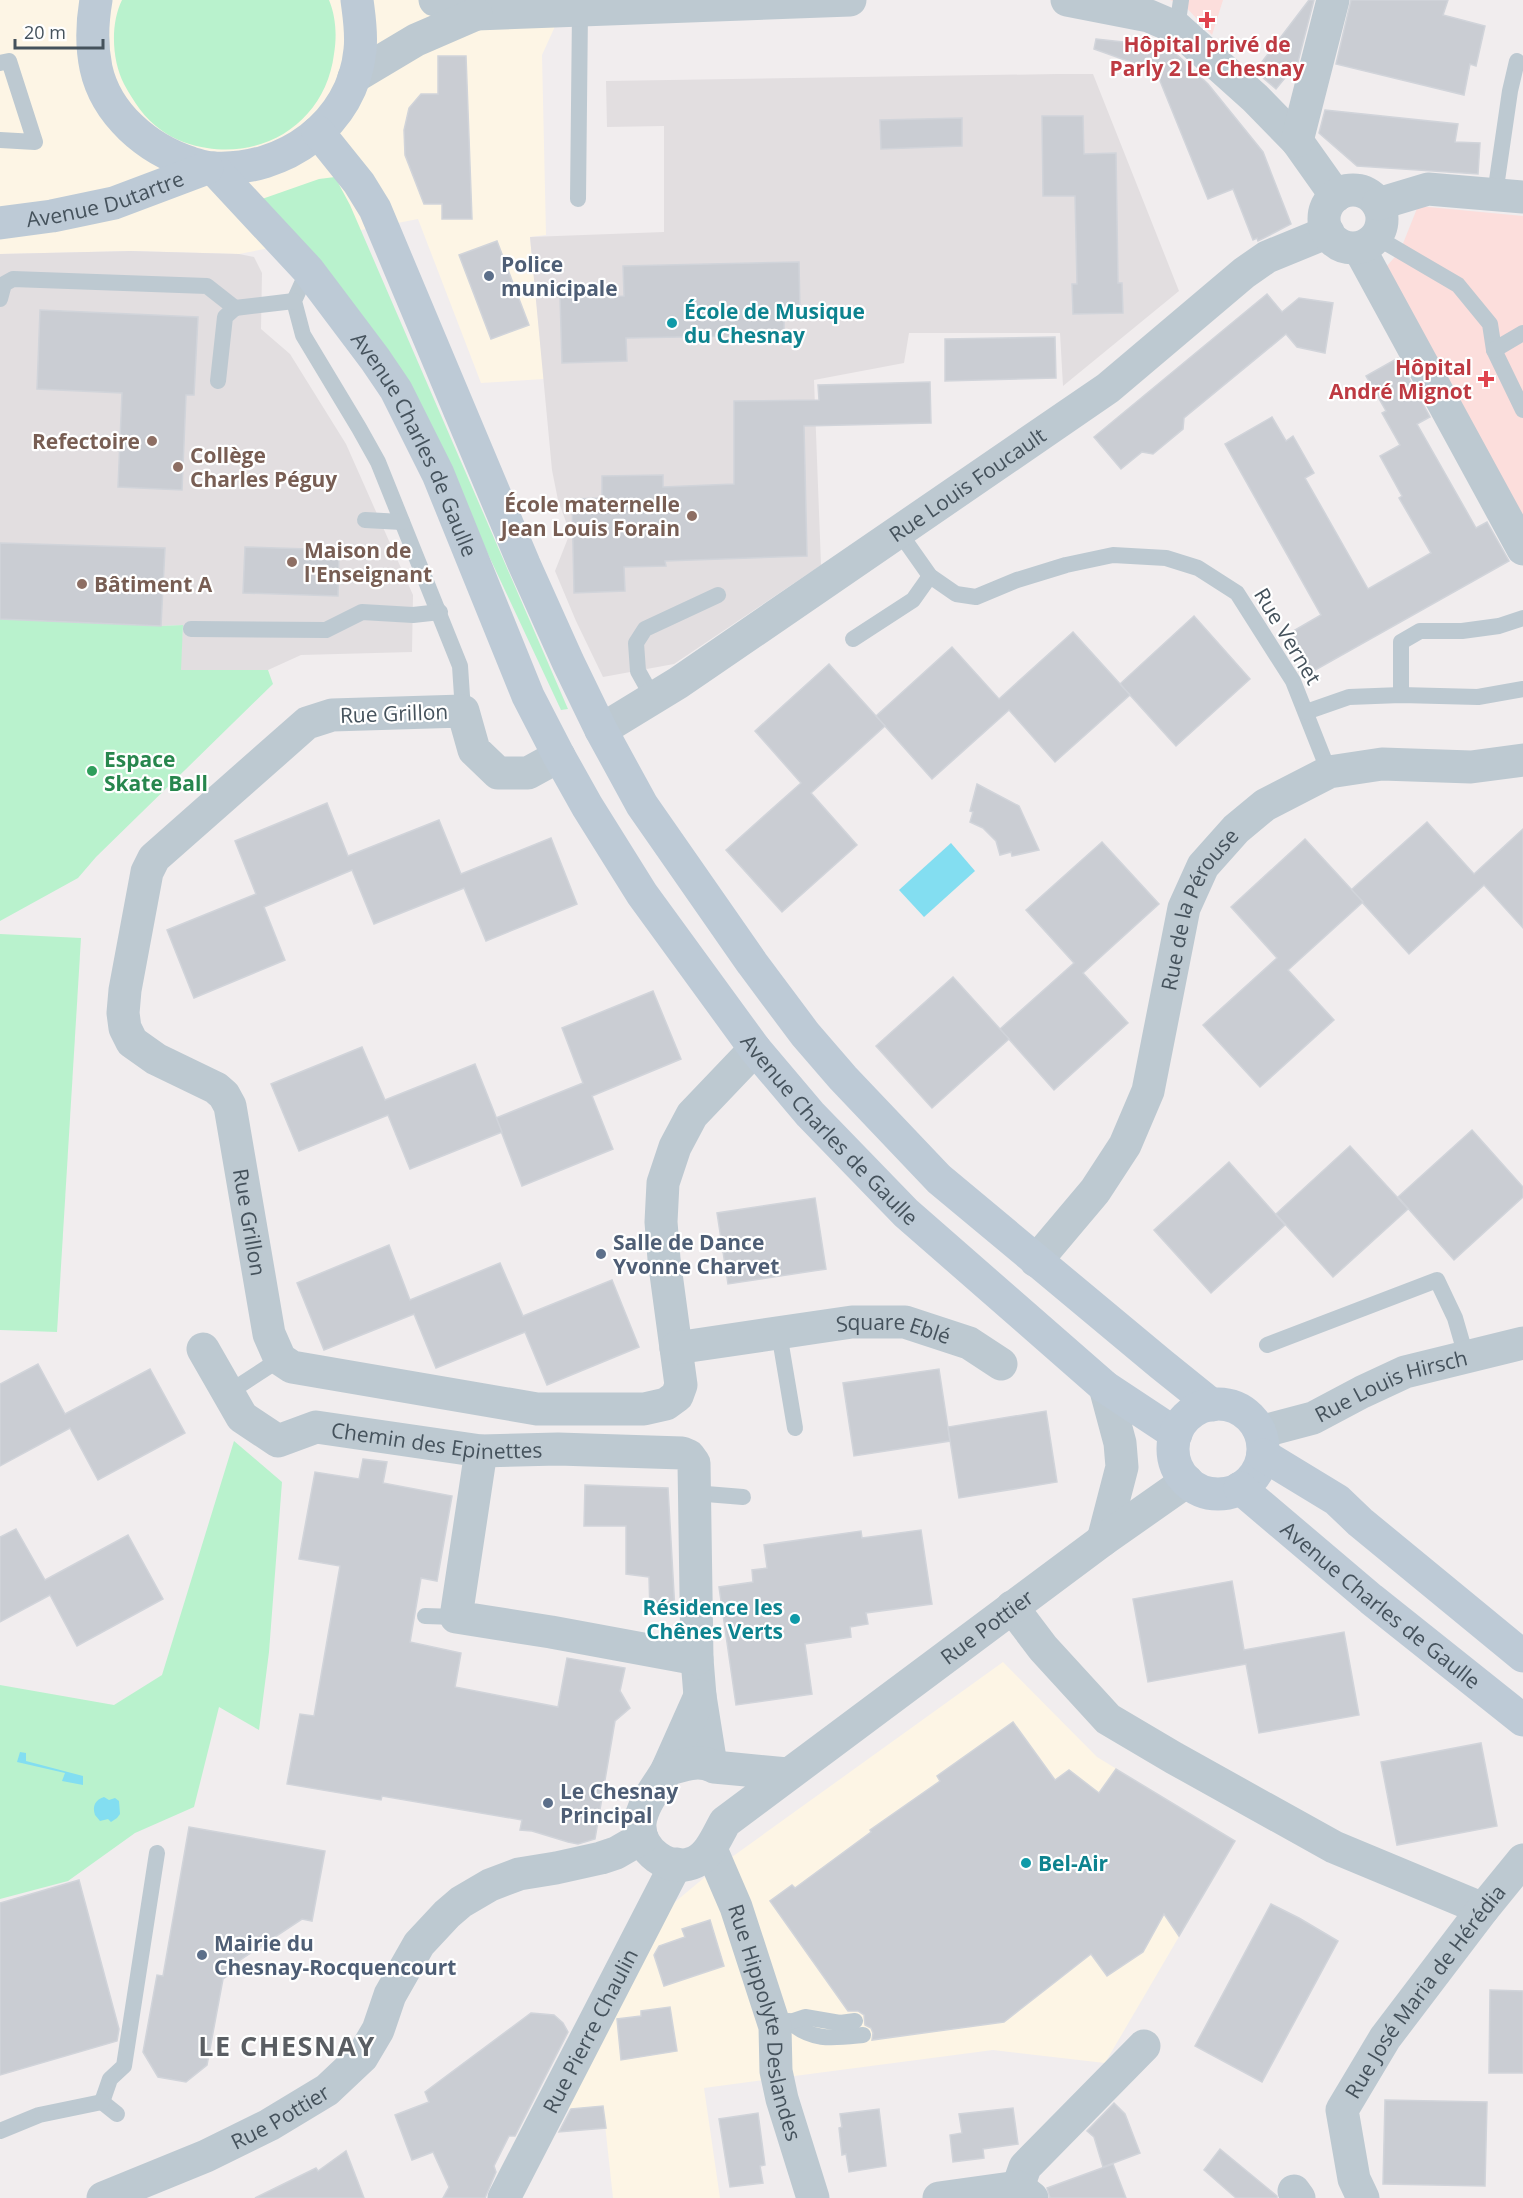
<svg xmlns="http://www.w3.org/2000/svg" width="1523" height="2198" font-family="'Open Sans',sans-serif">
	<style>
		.commercial { fill: #fdf5e5 }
		.education { fill: #e2dee0 }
		.medical { fill: #fcdedc }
		.green { fill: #b9f2cd }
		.water { fill: #83def1 }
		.building { fill: #cacdd3; stroke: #d1d4da; stroke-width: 1.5 }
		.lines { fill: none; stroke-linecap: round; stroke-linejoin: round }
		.service { stroke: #bdc9d1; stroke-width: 16 }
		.minor { stroke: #bdc9d1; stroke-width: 33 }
		.tertiary { stroke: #bdc9d1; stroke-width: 33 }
		.secondary { stroke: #bdcad6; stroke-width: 33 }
		.health-dot { fill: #e0444e; stroke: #fff; stroke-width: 2 }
		.service-dot { fill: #5c6f8a; stroke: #fff; stroke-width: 2 }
		.culture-dot { fill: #0f9aa8; stroke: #fff; stroke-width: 2 }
		.education-dot { fill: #8d6e63; stroke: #fff; stroke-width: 2 }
		.leisure-dot { fill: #2e9e5b; stroke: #fff; stroke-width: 2 }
		.labels { text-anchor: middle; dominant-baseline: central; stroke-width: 4.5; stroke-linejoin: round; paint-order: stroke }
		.health-label { font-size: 21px; font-weight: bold; fill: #be3a42; stroke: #fff }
		.street-label { font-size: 21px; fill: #45525c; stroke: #fff }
		.service-label { font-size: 21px; font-weight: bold; fill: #4e5e75; stroke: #fff; text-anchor: start }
		.culture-label { font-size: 21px; font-weight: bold; fill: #0d838f; stroke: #fff; text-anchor: start }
		.education-label { font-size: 21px; font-weight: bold; fill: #785e54; stroke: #fff; text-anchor: start }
		.leisure-label { font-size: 21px; font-weight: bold; fill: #27864d; stroke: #fff; text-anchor: start }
		.district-label { font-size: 27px; font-weight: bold; letter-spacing: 1.5px; fill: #5a5e63; stroke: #fff }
	</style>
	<rect width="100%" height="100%" fill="#f1edee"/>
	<g class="commercial">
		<path d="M0,0H567L542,55L546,235L530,237L544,379L481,383L418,219L239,254L131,251L0,254Z"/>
		<path d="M1003,1662L1097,1757L1235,1841L1105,2063L993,2050L704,2088L720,2198H613L603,2106L561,2110L669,1907L711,1872Z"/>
	</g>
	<g class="education">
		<path d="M1057,74H1093L1179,291L1063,386L1060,333H909L904,363L814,380L821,565L674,664L603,677L576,621L555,571L570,533L558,500L552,470L530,237L664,232V126L607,127L606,81Z"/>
		<path d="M131,251L239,254L254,257L262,273L261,329L290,354L346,444L413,595L412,652L301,655L268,670H180L183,625L161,626L0,619V254Z"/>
	</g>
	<g class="medical">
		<path d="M1170,0H1223L1212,35L1184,5Z"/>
		<path d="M1418,206L1523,216V516L1387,266L1400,251Z"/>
	</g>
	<g class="green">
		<path d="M122,0H329C336,17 337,36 334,54C326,118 270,158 207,148C192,146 174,140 161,130C144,118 134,102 124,84C112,61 110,24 122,0Z"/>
		<path d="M335,177L350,205L568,709L561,710L444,460L262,199L319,179Z"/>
		<path d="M0,619L161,626L183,625L181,670H268L273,684L96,857L78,878L0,921Z"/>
		<path d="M0,934L81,938L57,1332L0,1330Z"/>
		<path d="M234,1441L282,1482L269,1652L259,1730L219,1707L194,1807L135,1833L68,1881L0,1899V1685L114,1705L162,1675Z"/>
	</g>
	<g class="water">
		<path d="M951,843L975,871L924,917L899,890Z"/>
		<path d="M20,1752L26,1753V1761L83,1776V1785L62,1781L65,1773L17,1762Z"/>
		<path d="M104,1797L109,1800L115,1798L119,1801L120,1814L117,1818L111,1822L108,1819L100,1821L95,1815C92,1806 95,1800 104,1797Z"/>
	</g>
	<g class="building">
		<path d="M1309,0H1314L1298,62L1276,89L1255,71Z"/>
		<path d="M1351,0H1448L1443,15L1485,26L1476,66L1470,64L1464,95L1336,64Z"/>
		<path d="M1096,39L1169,47L1208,84L1263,152L1291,224L1258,241L1257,238L1253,240L1233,189L1208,199L1156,71L1094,49Z"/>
		<path d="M438,56H466L472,219H442V204H424L405,155L404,130L409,108L421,94H438Z"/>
		<path d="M1325,110L1458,124L1455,142L1480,143L1478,174L1357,166L1319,133Z"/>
		<path d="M1042,116H1083L1084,154L1116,153L1118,283H1122L1123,313L1073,314L1072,284H1077L1075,196H1043Z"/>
		<path d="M962,118V146L881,149L880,120Z"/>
		<path d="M497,241L529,325L491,339L459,255Z"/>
		<path d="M799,262L800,312H784V335L626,338L627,361L562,363L560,297L624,296L623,266Z"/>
		<path d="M1267,294L1282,312L1299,298L1333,303L1325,353L1297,347L1286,334L1184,418L1183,429L1153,454L1142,452L1121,469L1094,437Z"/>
		<path d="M40,310L198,317L194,395H186L182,490L118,487L122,393L37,389Z"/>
		<path d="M1055,337L1056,378L945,381V339Z"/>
		<path d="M1398,358L1430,417L1417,424L1476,528L1487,522L1509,561L1310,673L1288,634L1321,615L1225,444L1272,417L1286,441L1293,436L1314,473L1305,478L1368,589L1431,553L1399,498L1402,496L1380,456L1400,445L1382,413L1386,411L1366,376Z"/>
		<path d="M930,382L931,423L804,426L807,556L665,561L666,566L624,567L625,591L574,593L572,499L602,498V476L663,475V487L734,484V401L819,400L818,385Z"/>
		<path d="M0,543L165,548L161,626L0,619Z"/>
		<path d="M245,547L339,550L338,596L243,593Z"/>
		<path d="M1194,616L1250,679L1176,746L1120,684Z"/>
		<path d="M1073,632L1130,695L1055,762L1009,710L932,779L876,716L952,647L999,699Z"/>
		<path d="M829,664L885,726L811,793L857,845L782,912L726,850L801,783L755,731Z"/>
		<path d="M977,784L1019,806L1039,850L1012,856L1011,852L1000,855L996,841L983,828L970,822L973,812L970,811Z"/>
		<path d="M327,803L348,856L439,820L461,874L551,838L577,904L486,941L464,888L374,924L352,870L264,907L285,960L194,998L167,930L256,894L235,841Z"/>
		<path d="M1427,822L1474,874L1523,829V928L1484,885L1409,954L1351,890Z"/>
		<path d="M1305,839L1363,902L1288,970L1334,1020L1260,1087L1203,1025L1277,958L1231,907Z"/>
		<path d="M1102,842L1159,904L1083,973L1128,1023L1054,1090L1000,1029L1074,963L1026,910Z"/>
		<path d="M953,977L1009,1039L932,1108L876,1046Z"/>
		<path d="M653,991L681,1059L592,1096L613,1149L522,1186L496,1118L583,1083L562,1028Z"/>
		<path d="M362,1047L385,1100L475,1064L502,1132L410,1169L388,1115L299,1151L271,1084Z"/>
		<path d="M1472,1130L1523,1187V1197L1454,1260L1398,1197Z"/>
		<path d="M1350,1146L1408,1209L1333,1277L1276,1214Z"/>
		<path d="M1229,1162L1285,1225L1211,1293L1154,1230Z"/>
		<path d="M815,1198L826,1269L728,1284L717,1213Z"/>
		<path d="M389,1245L410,1300L500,1263L523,1316L612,1280L639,1347L547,1385L525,1332L436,1368L414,1314L324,1350L297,1283Z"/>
		<path d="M38,1364L65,1414L150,1369L185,1433L98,1480L70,1428L0,1466V1384Z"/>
		<path d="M939,1369L950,1441L854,1456L843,1383Z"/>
		<path d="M1046,1411L1057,1482L959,1498L948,1427Z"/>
		<path d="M363,1459L387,1462L383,1483L452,1496L437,1581L421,1578L410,1642L461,1653L455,1687L558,1707L567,1658L625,1668L620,1691L630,1708L615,1721L595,1839L578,1844L568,1842L532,1831L520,1830L522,1820L382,1796L381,1800L287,1784L300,1714L314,1716L340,1566L299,1559L315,1472L359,1479Z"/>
		<path d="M585,1485L668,1488L675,1611L650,1613L649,1577L626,1574V1526H584Z"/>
		<path d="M16,1529L45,1580L128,1535L163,1599L77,1646L50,1595L0,1622V1537Z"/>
		<path d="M921,1530L932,1604L866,1613L868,1624L850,1627L851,1637L805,1644L812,1694L736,1705L719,1587L753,1582L752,1570L767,1568L764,1545L861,1531L862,1538Z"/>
		<path d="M1232,1581L1244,1650L1344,1632L1359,1715L1259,1733L1246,1664L1148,1682L1133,1599Z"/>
		<path d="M1013,1722L1055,1780L1069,1770L1099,1793L1116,1769L1235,1841L1179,1936L1164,1914L1143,1952L1107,1976L1091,1954L1004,2022L872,2040L873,2033L871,2028L865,2025L864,2015L858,2011H848L770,1901L792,1885L795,1888L871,1832L870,1830L940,1781L937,1776Z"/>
		<path d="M1481,1743L1497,1826L1397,1845L1381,1762Z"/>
		<path d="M189,1827L325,1851L312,1921L302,1919L234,1964L232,1973L223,1979L207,2065L186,2082L158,2077L143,2052L157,1975L163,1976Z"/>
		<path d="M79,1880L119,2029L117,2041L0,2075V1903Z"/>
		<path d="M1271,1904L1299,1918L1338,1941L1262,2082L1195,2046Z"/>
		<path d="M710,1920L724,1966L664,1986L654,1955L659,1946L685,1937L682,1929Z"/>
		<path d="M1490,1990L1523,1991V2073H1489Z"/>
		<path d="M670,2007L677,2051L621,2060L617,2019L641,2016V2011Z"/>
		<path d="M531,2013L554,2015L563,2023L568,2032L515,2136H509L494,2166L496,2172L485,2198H443L449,2187L433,2152L412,2160L395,2115L429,2102L425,2092Z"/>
		<path d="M1385,2100L1487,2102L1485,2186L1383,2184Z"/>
		<path d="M1114,2103L1125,2114L1140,2153L1103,2167L1094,2137L1087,2131Z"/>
		<path d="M603,2106L606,2128L559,2132L571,2109Z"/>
		<path d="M1013,2108L1018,2144L983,2149L984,2158L953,2162L950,2135L962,2133L959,2114Z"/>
		<path d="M879,2109L886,2166L849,2172L846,2154L842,2155L839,2128L842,2127L840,2114Z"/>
		<path d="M758,2113L765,2165L760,2166L763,2183L730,2187L719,2119Z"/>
		<path d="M1220,2149L1277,2196V2198H1236L1204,2170Z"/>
		<path d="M346,2151L364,2198H255L316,2168L318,2171Z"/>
		<path d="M1113,2164L1126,2198H1050L1047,2188Z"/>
	</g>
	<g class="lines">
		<g class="service">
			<path d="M1177,28L1181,0"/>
			<path d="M0,63L9,61L35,142L0,140"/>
			<path d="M1495,194L1510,91L1517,61"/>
			<path d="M578,199L580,10"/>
			<path d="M1376,237L1458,285L1490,324L1494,350L1523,410"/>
			<path d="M308,270L294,301L303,335L359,428L378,462L460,666L463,711"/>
			<path d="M0,299L4,284L13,279L207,286L235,308L225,317L218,381"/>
			<path d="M235,308L294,301"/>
			<path d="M1494,350L1523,333"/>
			<path d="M365,520L402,522"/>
			<path d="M899,532L930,576L956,594L976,597L1017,580L1066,565L1113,555L1166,558L1198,568L1237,593L1293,681L1329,772"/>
			<path d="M191,629L326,630L362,612L413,615L440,612"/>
			<path d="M853,639L913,600L930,576"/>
			<path d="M1401,695V642L1420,631H1462L1499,626L1523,618"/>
			<path d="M653,698L638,671L636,643L645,629L718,595"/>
			<path d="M1306,712L1349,697L1401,695L1478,697L1523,689"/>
			<path d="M779,1333L795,1428"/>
			<path d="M1267,1345L1437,1280L1455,1318L1466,1356"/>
			<path d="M228,1393L280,1359"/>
			<path d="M694,1493L743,1497"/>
			<path d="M425,1616L456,1617"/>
			<path d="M789,2021C812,2042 834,2038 863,2035"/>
			<path d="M775,2027L805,2017L840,2023L855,2021"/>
			<path d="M102,2102L110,2079L124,2066L157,1853"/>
			<path d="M102,2102L117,2114"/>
			<path d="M0,2131L39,2115L102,2102"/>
		</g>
		<g class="minor">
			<path d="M1359,248L1523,549"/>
			<path id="s1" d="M601,730L678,683L1108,388L1244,273L1267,257L1328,232"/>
			<path id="s2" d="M559,756L528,773H498L474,750L463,711L332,715L307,723L154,858L147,872L125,990L123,1013L125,1028L132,1042L156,1059L216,1088L224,1095L230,1106L269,1334L280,1359L292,1367L537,1409H644L666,1404L677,1396L681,1385L664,1259L661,1222L663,1183L675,1147L692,1115L755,1049"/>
			<path id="s3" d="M1036,1261L1095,1191L1125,1145L1148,1091L1184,908L1203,866L1236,829L1265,805L1329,772L1382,764L1471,767L1523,760"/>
			<path id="s4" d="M676,1348L852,1322H905L969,1343L1001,1364"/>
			<path id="s5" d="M203,1349L242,1417L278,1441L316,1427L481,1451L558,1449L682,1453L689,1456L694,1463L697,1659L700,1696L711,1765"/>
			<path id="s6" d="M1260,1432L1313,1418L1362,1392L1405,1372L1523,1343"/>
			<path d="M481,1451L456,1617L551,1632L697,1659"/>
			<path d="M1012,1607L1043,1648L1108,1719L1174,1758L1334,1847L1483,1909"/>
			<path d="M667,1770L700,1696"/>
			<path id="s7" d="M711,1849L736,1907L775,2027L776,2071L782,2099L813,2198"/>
			<path d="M1018,2187L1025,2167L1144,2046"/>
			<path d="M1294,2191L1299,2198"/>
			<path id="s8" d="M504,2198L676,1864"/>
			<path d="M939,2198L1018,2187L1032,2198"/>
			<path id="s9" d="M1363,2198L1354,2179L1342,2110L1385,2038L1483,1909L1523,1860"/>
		</g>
		<g class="tertiary">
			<path d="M435,0L476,14L850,0"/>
			<path d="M1067,0L1149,16L1177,28L1255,98L1297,141L1336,196"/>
			<path d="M354,77L416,40L476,14"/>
			<path d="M1297,141L1333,0"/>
			<circle cx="1353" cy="219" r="29"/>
			<path d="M1378,204L1428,189L1523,197"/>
			<path d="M1103,1540L1122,1467L1120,1443L1105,1387"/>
			<path id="s10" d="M787,1774L714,1767C700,1759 682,1765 667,1770C658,1786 642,1804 640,1823C638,1850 669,1874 695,1862C710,1855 717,1836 725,1822L1103,1540L1187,1481"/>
			<path id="s11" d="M103,2198L206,2156L269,2125L327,2090L362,2057L378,2030L390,1995L419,1944L447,1914L461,1902L490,1885L519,1874L556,1868L601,1858L616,1853L642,1838"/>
		</g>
		<g class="secondary">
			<path d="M96,0C92,23 91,44 96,68C106,114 147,149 191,163C198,165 205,168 213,168C284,172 353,124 360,50C362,33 359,16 357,0"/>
			<path d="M318,132L359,183L375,209L524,564L568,662L601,730L642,805L752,963L805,1034L843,1078L939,1179L1161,1364L1212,1405"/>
			<path id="s12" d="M213,168L308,270L375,359L396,390L438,474L528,696L559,756L587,806L642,894L755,1049L810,1114L906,1213L1105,1387L1176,1434"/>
			<path id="s13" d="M0,223L52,216L114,203L207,168"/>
			<circle cx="1218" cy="1449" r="45"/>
			<path d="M1263,1455L1337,1500L1360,1522L1523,1656"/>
			<path id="s14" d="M1240,1488L1371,1599L1523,1720"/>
		</g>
	</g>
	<g class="health-dot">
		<path d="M1204 11h6v6h6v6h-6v6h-6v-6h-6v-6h6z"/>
		<path d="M1483 370h6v6h6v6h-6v6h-6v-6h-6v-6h6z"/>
	</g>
	<g class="service-dot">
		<circle cx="489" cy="276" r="6"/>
		<circle cx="601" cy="1254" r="6"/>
		<circle cx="548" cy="1803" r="6"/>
		<circle cx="202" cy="1955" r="6"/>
	</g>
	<g class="culture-dot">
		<circle cx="672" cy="323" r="6"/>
		<circle cx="795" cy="1619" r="6"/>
		<circle cx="1026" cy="1863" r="6"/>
	</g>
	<g class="education-dot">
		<circle cx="152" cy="441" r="6"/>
		<circle cx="178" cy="467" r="6"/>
		<circle cx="692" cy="516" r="6"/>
		<circle cx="292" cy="562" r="6"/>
		<circle cx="82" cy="584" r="6"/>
	</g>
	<circle class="leisure-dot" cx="92" cy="771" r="6"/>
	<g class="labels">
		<g class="health-label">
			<text x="1207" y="44">Hôpital privé de<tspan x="1207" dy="24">Parly 2 Le Chesnay</tspan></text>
			<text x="1472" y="367" text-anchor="end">Hôpital<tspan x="1472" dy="24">André Mignot</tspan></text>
		</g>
		<g class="street-label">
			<text stroke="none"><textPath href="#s13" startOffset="108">Avenue Dutartre</textPath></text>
			<text stroke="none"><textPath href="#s12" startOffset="345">Avenue Charles de Gaulle</textPath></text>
			<text stroke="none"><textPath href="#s1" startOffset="441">Rue Louis Foucault</textPath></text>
			<text transform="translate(1288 636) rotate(59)">Rue Vernet</text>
			<text transform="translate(394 713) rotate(-2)">Rue Grillon</text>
			<text stroke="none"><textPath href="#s3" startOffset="396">Rue de la Pérouse</textPath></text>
			<text stroke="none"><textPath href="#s12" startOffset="1152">Avenue Charles de Gaulle</textPath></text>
			<text stroke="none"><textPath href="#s2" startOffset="927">Rue Grillon</textPath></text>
			<text stroke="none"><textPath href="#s4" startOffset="220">Square Eblé</textPath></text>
			<text stroke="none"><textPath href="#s6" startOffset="140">Rue Louis Hirsch</textPath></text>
			<text stroke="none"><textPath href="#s5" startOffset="284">Chemin des Epinettes</textPath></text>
			<text stroke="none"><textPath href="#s14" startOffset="183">Avenue Charles de Gaulle</textPath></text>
			<text stroke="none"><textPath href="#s10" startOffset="639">Rue Pottier</textPath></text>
			<text stroke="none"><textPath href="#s9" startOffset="236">Rue José Maria de Hérédia</textPath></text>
			<text stroke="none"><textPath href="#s7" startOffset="183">Rue Hippolyte Deslandes</textPath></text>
			<text stroke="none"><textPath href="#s8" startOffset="188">Rue Pierre Chaulin</textPath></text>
			<text stroke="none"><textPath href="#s11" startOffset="195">Rue Pottier</textPath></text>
		</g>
		<g class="service-label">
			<text x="501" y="264">Police<tspan x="501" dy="24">municipale</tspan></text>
			<text x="613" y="1242">Salle de Dance<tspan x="613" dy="24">Yvonne Charvet</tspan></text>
			<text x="560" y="1791">Le Chesnay<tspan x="560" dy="24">Principal</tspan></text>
			<text x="214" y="1943">Mairie du<tspan x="214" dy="24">Chesnay-Rocquencourt</tspan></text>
		</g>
		<g class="culture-label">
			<text x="684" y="311">École de Musique<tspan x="684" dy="24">du Chesnay</tspan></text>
			<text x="783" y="1607" text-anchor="end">Résidence les<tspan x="783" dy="24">Chênes Verts</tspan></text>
			<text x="1038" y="1863">Bel-Air</text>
		</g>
		<g class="education-label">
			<text x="140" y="441" text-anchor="end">Refectoire</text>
			<text x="190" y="455">Collège<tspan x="190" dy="24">Charles Péguy</tspan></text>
			<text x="680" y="504" text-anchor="end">École maternelle<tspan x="680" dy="24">Jean Louis Forain</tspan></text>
			<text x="304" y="550">Maison de<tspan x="304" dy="24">l'Enseignant</tspan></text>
			<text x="94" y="584">Bâtiment A</text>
		</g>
		<g class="leisure-label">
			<text x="104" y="759">Espace<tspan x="104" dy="24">Skate Ball</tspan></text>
		</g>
		<g class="district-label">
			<text x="287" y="2045">LE CHESNAY</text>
		</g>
	</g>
	<path d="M15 39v9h88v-9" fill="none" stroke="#45525c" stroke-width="3"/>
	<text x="24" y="39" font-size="18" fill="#45525c" stroke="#ffffff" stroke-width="4.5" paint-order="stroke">20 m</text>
</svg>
